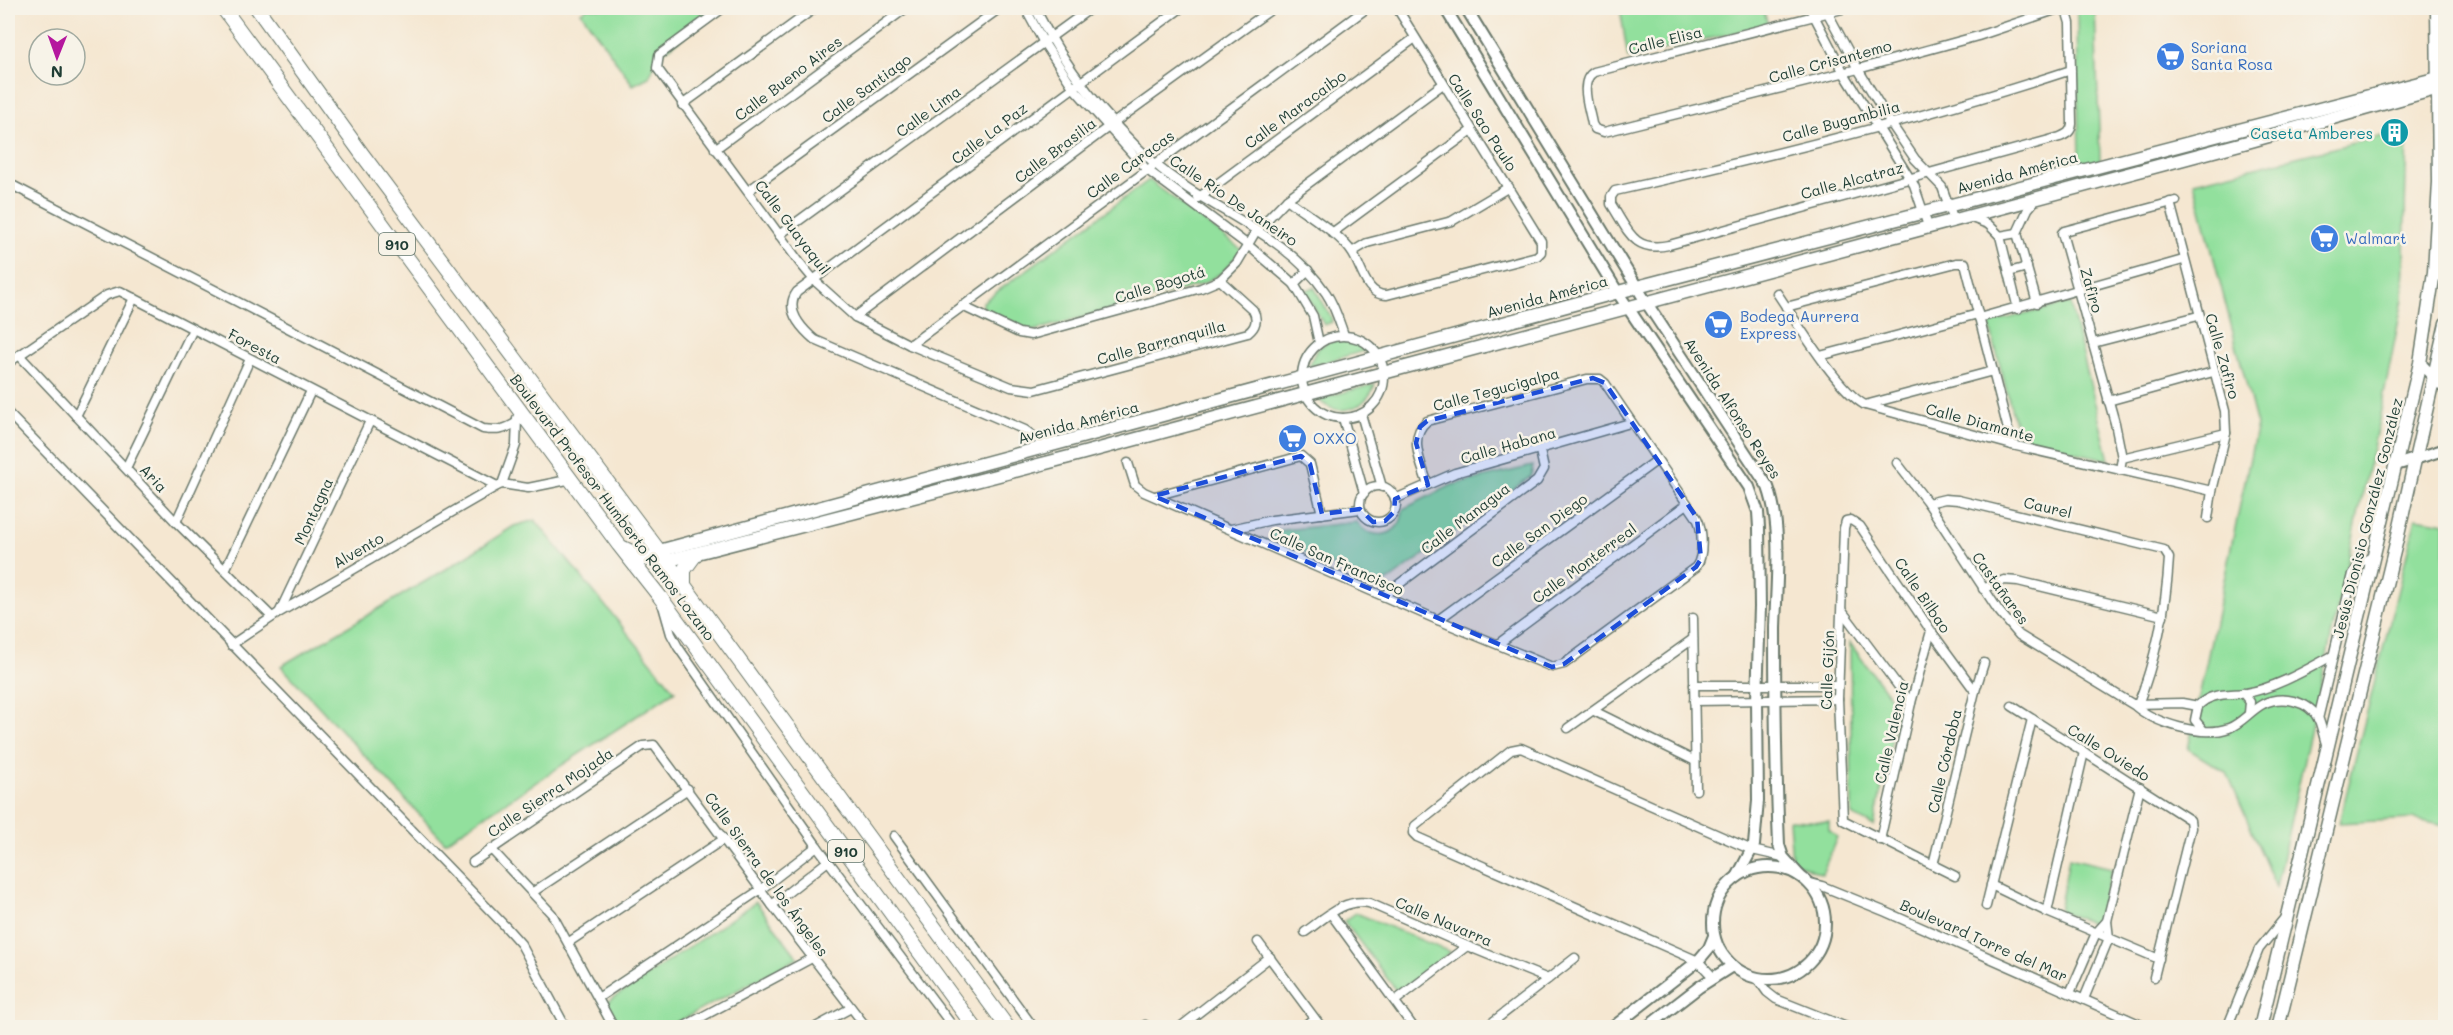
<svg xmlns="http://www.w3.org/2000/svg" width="2453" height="1035" font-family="Mali,sans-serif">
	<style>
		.green { fill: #92e09d; stroke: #588e68; stroke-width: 1.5 }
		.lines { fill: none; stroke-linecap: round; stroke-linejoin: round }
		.minor-casing { stroke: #6a786b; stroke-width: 11 }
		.tertiary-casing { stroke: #6a786b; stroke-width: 14 }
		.secondary-casing { stroke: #6a786b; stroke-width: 15 }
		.primary-casing { stroke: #6a786b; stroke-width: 16 }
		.minor { stroke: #fff; stroke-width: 8 }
		.tertiary { stroke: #fff; stroke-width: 10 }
		.secondary { stroke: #fff; stroke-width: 12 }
		.primary { stroke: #fff; stroke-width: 14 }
		.marked { fill: #1d4ed8; fill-opacity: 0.2; stroke: #1d4ed8; stroke-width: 4.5; stroke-dasharray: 12 8; stroke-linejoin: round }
		.labels { text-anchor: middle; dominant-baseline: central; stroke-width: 5; stroke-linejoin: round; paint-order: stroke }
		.shield { fill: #f7f3e8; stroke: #60746a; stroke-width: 1.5 }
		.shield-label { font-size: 14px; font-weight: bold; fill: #1f3d34 }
		.street-label { font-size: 15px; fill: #1f3d34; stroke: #f7f3e8 }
		.shop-label { font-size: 15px; fill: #366cbe; stroke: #f7f3e8; text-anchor: start }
		.culture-label { font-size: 15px; fill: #0d838f; stroke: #f7f3e8; text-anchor: end }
	</style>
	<rect width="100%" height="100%" fill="#f7f3e8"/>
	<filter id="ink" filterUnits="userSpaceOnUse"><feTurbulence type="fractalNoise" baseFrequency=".0167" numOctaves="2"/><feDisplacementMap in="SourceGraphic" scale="12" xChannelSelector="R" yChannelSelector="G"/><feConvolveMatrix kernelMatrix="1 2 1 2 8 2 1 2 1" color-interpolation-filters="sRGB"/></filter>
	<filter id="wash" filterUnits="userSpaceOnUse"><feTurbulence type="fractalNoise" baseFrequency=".008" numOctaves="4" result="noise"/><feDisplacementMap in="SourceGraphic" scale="24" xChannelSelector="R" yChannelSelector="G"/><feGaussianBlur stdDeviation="1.35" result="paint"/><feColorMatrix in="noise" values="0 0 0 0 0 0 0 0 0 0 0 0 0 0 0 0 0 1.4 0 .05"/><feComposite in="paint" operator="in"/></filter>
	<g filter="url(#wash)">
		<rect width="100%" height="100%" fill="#f5e7d1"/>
		<g class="green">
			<path d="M587,8H723L659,55L649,77L633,85L581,12Z"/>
			<path d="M1620,8H1763L1768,25L1628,58Z"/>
			<path d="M2077,8H2095L2100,161L2079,166Z"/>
			<path d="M2407,130L2403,299L2379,420L2276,887L2227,773L2188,749L2257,425L2194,182Z"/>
			<path d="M1149,180L1242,250L1223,272L1203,284L1029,332L983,314V302Z"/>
			<path d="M1314,287L1331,317L1332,322L1324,325L1305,291Z"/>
			<path d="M2070,303L2109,460L2019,439L1989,323Z"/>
			<path d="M1335,340L1352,341L1367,350L1309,367C1314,351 1319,344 1335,340Z"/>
			<path d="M1375,384C1368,408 1337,420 1318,399Z"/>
			<path d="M1533,466L1531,476L1380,587L1270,536L1275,531L1357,522C1365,536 1389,540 1399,524C1402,520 1402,514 1403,509L1452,485Z"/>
			<path d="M2416,518L2445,523V826L2413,819L2339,823Z"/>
			<path d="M535,520L675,691L445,842L281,666L448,568L514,526Z"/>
			<path d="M1850,643L1898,708L1874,826L1852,815Z"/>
			<path d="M1789,820L1829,822V830L1837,837L1822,874L1792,861Z"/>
			<path d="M2069,858L2112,868L2097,925L2059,911Z"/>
			<path d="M756,902L798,958L668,1027H620L606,1003Z"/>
			<path d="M1356,913L1450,952L1398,993L1344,921Z"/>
		</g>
	</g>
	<g filter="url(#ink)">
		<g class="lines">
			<defs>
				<g id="minor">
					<path d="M723,8L659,55L657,68L800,263L815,281L855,317L910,345L1011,387L1034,390L1248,333C1256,327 1258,319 1253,310L1220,280"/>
					<path d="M1025,8L1044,43L1073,87L1146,169L1249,246L1294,284L1313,316L1319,343"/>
					<path d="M1035,8C1064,65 1105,119 1153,162C1207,210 1285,232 1326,293C1335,306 1339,321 1344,335"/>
					<path d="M1810,8L1844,73L1914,185L1928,226"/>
					<path d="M1825,8L1858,69L1890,122L1915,159L1942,187L1954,220"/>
					<path d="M1846,8L1594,72C1578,81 1590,110 1592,124L1595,129L1604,132L1858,69L1978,36L2061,8L2067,13L2070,23L2072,124C2071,132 2067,134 2060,137L1669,245C1633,253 1628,230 1611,204V197L1615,191C1768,157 1922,119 2071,70"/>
					<path d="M682,105L815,8"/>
					<path d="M715,149L906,8"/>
					<path d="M8,183L483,429C497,431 505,430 517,422"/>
					<path d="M748,191L1000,8"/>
					<path d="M1198,198L1415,38"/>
					<path d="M1287,199C1306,214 1341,234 1353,254C1362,268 1366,296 1387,295L1537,256L1541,252V241L1397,8"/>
					<path d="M2170,202L2225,411L2226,433L2212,491L2208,518"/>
					<path d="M1969,217L1988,224L2000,236L2018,309"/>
					<path d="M1332,233L1472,130"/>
					<path d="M779,235L1091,8"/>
					<path d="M2000,236L2017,233"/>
					<path d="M1352,252L1367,243L1452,221L1509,187"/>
					<path d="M2009,272L2027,267"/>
					<path d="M1294,284L1308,270"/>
					<path d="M1777,293C1796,321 1837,390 1865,405L2012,445L2212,491"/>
					<path d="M2037,303L2017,233L2028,209L2038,197"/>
					<path d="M962,306L1019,333L1031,335L1201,288L1220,280L1237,263L1256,231L1287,199L1443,84"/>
					<path d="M1786,307L1956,263H1965L2012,445"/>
					<path d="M855,317L1115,122L1273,8"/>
					<path d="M1979,318L2183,260"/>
					<circle cx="1343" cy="377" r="41"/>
					<path d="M2093,343L2198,316"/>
					<path d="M910,345L1367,8"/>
					<path d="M19,355L176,522L272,617"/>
					<path d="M1820,356L1978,314"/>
					<path d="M8,363L107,295L120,291L497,486"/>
					<path d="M2108,401L2213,372"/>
					<path d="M1865,405L1993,371"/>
					<path d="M8,413L504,925L521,944L566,1028"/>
					<path d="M1361,414L1382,487"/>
					<path d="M76,416L134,298"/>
					<path d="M1343,418L1364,493"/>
					<path d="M1046,445L1025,430L815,340C801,328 784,309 797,292L1181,8"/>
					<path d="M2122,458L2226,433"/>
					<path d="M1128,463L1135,485L1144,492L1438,620L1552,667L1564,664L1696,567C1704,556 1703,530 1697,518L1605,383L1600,379H1587L1427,421C1407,437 1422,465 1428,485"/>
					<path d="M1897,463L1928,503L1998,610L2019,635L2134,705C2154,723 2202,738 2229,728C2242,723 2250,711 2263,704C2281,695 2309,700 2319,720C2322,728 2324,738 2327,747"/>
					<path d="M126,468L193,329"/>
					<path d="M2120,470L2122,458L2115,423L2062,233L2064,231L2176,201"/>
					<path d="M502,484L516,445L517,418"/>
					<circle cx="1378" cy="504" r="18"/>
					<path d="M1155,496L1301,456L1310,464L1322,514"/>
					<path d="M1395,499L1455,473L1630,423"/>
					<path d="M1928,503L1945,499L1958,500L2164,550L2169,558C2166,610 2156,659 2137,707"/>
					<path d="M176,522L250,359"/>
					<path d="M1231,529L1272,520L1360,509"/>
					<path d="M225,570L311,391"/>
					<path d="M1983,589L2004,580L2018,581L2163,616"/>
					<path d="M1383,596L1537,481L1544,469L1540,451"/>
					<path d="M663,606L671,634L678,647L817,846L954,1028"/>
					<path d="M280,611L370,421"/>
					<path d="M1842,611L1911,703"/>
					<path d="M1693,618L1696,790"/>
					<path d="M1438,620L1656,461"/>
					<path d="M1498,644L1687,504"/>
					<path d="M231,645L280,612L497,486L502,484L528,488L572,479"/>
					<path d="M1694,685H1838"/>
					<path d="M2243,693L2250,702L2249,713"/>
					<path d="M1694,701L1838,699"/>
					<path d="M2134,704L2182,703L2198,706C2211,692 2229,695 2246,693C2276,688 2306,670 2332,656"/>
					<path d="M2012,706L2190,820L2191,828L2154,977"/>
					<path d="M2198,706L2195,720L2203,730"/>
					<path d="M1594,711L1695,761"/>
					<path d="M2318,719L2353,574L2361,562L2375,556"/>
					<path d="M1568,728L1693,639"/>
					<path d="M894,836L1034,1028"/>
					<path d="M1880,840L1911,703L1931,631"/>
					<path d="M491,849L552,914L614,1028"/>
					<path d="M473,862L643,746L654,745L772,905L867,1028"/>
					<path d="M1933,865L1975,691L1984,663"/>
					<path d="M1955,876L1843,820L1838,699L1844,528L1846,521L1851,520L1860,526L1931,631L1975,691"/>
					<path d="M1807,882L1822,886L1886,912L2148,1028"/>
					<path d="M1991,885L2047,912L2159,959"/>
					<path d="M533,892L688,789"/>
					<path d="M772,905L828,861"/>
					<path d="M1986,906L2032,719"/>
					<path d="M2047,912L2084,752"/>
					<path d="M1331,914L1414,1028"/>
					<path d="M1305,932C1325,918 1344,898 1369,903L1467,946L1548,979"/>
					<path d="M569,942L724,839"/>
					<path d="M1258,942L1322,1028"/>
					<path d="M1714,978L1698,961L1417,837L1413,833L1415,826L1511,750L1521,748L1752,850L1783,857"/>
					<path d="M1757,978L1767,992L1776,999L1849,1028"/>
					<path d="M2070,993L2096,933L2107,921"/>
					<path d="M598,998L760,890L817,846"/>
					<path d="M2084,999L2109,938L2107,921L2140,787"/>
					<path d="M1395,1001L1467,946"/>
					<path d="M1145,1025L1147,1028"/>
					<path d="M681,1028L812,958"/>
					<path d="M814,1028L851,1008"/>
					<path d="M1179,1028L1270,957"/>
					<path d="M1302,1028L1314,1018"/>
					<path d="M1485,1028L1575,958"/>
					<path d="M2124,1028L2127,1019"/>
					<path d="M2227,1028L2259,949L2287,915"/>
				</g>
				<g id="tertiary">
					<path d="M1445,8L1618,293L1749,487L1758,512L1759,528L1760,607L1757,700L1758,801L1754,845L1737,877"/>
					<path d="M1466,8L1646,302L1768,487C1783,528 1776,585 1775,629C1775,701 1776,773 1779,845L1783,857L1800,876"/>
					<path d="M2420,363L2446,390"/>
					<path d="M2396,465L2446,449"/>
					<circle cx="1769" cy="923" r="56"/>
					<path d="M1612,1028L1698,961L1709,948L1714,936"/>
					<path d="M1646,1028L1699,987L1732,966"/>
				</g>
				<g id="secondary">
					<path d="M659,551L1637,287L2446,76"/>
					<path d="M666,561L1069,457L2251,141L2446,86"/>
					<path d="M2260,1028L2420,363L2434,272L2439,182L2437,8"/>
					<path d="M2278,1028L2398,535L2446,323"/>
				</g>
				<g id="primary">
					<path d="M223,8L619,545L660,597L975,1028"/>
					<path d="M257,8L362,154L659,551L1008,1028"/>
					<path d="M623,548L644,558L666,561"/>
					<path d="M684,586V570L695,555"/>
				</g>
			</defs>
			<use href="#minor" class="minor-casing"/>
			<use href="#tertiary" class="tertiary-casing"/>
			<use href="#secondary" class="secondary-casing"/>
			<use href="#primary" class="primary-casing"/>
			<use href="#minor" class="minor"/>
			<use href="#tertiary" class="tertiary"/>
			<use href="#secondary" class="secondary"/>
			<use href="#primary" class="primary"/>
		</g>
	</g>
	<path class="marked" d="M1593,378L1605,383L1697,518L1701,559L1696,567L1564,664L1552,667L1154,496L1301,456L1310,464L1322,514L1360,509L1373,522L1385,521L1394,512L1395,499L1428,485L1416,443L1420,427L1427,421Z"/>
	<defs>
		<symbol id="supermarket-disc" viewBox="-11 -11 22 22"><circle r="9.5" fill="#3f7fe0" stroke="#f7f3e8"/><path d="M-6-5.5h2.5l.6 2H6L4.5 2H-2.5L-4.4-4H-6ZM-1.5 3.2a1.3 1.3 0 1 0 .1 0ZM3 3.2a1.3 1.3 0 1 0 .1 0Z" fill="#fff"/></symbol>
		<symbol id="building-disc" viewBox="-11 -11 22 22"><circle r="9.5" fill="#0f9aa8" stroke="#f7f3e8"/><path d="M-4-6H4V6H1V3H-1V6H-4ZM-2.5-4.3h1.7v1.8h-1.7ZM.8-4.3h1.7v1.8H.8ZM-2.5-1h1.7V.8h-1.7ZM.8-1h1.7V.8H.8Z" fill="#fff"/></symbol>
	</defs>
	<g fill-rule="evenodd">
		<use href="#supermarket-disc" x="2154" y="40" width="33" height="33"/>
		<use href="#building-disc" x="2378" y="116" width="33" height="33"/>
		<use href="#supermarket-disc" x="2308" y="222" width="33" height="33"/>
		<use href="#supermarket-disc" x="1702" y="308" width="33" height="33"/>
		<use href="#supermarket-disc" x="1276" y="422" width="33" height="33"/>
	</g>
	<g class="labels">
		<g class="shield">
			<rect x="379" y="233" width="36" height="22" rx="4.5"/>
			<rect x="828" y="840" width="36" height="22" rx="4.5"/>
		</g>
		<g class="shield-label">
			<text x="397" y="244">910</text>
			<text x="846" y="851">910</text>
		</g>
		<g class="street-label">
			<text transform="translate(1665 40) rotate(-14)">Calle Elisa</text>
			<text transform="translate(1830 61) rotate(-15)">Calle Crisantemo</text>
			<text transform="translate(788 78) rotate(-37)">Calle Bueno Aires</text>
			<text transform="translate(866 88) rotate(-36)">Calle Santiago</text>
			<text transform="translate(1295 109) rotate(-36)">Calle Maracaibo</text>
			<text transform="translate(928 111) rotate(-36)">Calle Lima</text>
			<text transform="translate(1841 121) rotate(-15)">Calle Bugambilia</text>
			<text transform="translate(1483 122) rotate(57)">Calle Sao Paulo</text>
			<text transform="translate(989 133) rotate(-37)">Calle La Paz</text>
			<text transform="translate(1055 150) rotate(-37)">Calle Brasilia</text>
			<text transform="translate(1130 164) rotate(-36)">Calle Caracas</text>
			<text transform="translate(2017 172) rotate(-15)">Avenida América</text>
			<text transform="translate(1852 180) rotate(-15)">Calle Alcatraz</text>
			<text transform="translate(1234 200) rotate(34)">Calle Río De Janeiro</text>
			<text transform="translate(793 227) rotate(53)">Calle Guayaquil</text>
			<text transform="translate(1160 284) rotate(-17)">Calle Bogotá</text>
			<text transform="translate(2092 290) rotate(74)">Zafiro</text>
			<text transform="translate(1547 296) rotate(-15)">Avenida América</text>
			<text transform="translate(1161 342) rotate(-15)">Calle Barranquilla</text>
			<text transform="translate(255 346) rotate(28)">Foresta</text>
			<text transform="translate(2223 356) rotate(74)">Calle Zafiro</text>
			<text transform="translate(1496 389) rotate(-15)">Calle Tegucigalpa</text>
			<text transform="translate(1733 408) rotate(57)">Avenida Alfonso Reyes</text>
			<text transform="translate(1078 422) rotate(-15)">Avenida América</text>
			<text transform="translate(1980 422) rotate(15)">Calle Diamante</text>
			<text transform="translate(1508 445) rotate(-16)">Calle Habana</text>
			<text transform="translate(154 478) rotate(47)">Aria</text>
			<text transform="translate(613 507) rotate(53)">Boulevard Profesor Humberto Ramos Lozano</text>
			<text transform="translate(2048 507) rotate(13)">Caurel</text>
			<text transform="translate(313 511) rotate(-65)">Montagna</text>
			<text transform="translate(1465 518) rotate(-37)">Calle Managua</text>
			<text transform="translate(2367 518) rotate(-76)">Jesús Dionisio González González</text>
			<text transform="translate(1539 530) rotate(-36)">Calle San Diego</text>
			<text transform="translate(358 550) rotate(-30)">Alvento</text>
			<text transform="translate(1337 561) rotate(24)">Calle San Francisco</text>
			<text transform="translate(1584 563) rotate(-36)">Calle Monterreal</text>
			<text transform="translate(2001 588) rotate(54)">Castañares</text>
			<text transform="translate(1923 595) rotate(56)">Calle Bilbao</text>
			<text transform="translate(1827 670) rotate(-88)">Calle Gijón</text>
			<text transform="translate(1891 732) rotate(-77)">Calle Valencia</text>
			<text transform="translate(2109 752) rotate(32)">Calle Oviedo</text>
			<text transform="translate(1944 761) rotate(-77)">Calle Córdoba</text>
			<text transform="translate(550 792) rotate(-34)">Calle Sierra Mojada</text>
			<text transform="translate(767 874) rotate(54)">Calle Sierra de los Ángeles</text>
			<text transform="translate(1444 921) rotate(23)">Calle Navarra</text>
			<text transform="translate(1984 940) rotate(24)">Boulevard Torre del Mar</text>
		</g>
		<g class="shop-label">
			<text x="2191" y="47">Soriana<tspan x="2191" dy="17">Santa Rosa</tspan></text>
			<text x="2345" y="238">Walmart</text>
			<text x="1740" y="316">Bodega Aurrera<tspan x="1740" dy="17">Express</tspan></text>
			<text x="1313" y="438">OXXO</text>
		</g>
		<g class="culture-label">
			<text x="2373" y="133">Caseta Amberes</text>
		</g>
	</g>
	<rect width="2453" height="1035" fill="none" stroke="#f7f3e8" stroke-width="30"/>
	<g transform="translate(57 57) rotate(181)"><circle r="28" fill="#f7f3e8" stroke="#a1aaa0" stroke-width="1.5"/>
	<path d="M0-4.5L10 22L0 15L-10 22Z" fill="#b5179e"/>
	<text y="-9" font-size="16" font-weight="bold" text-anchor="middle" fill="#1f3d34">N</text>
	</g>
</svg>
